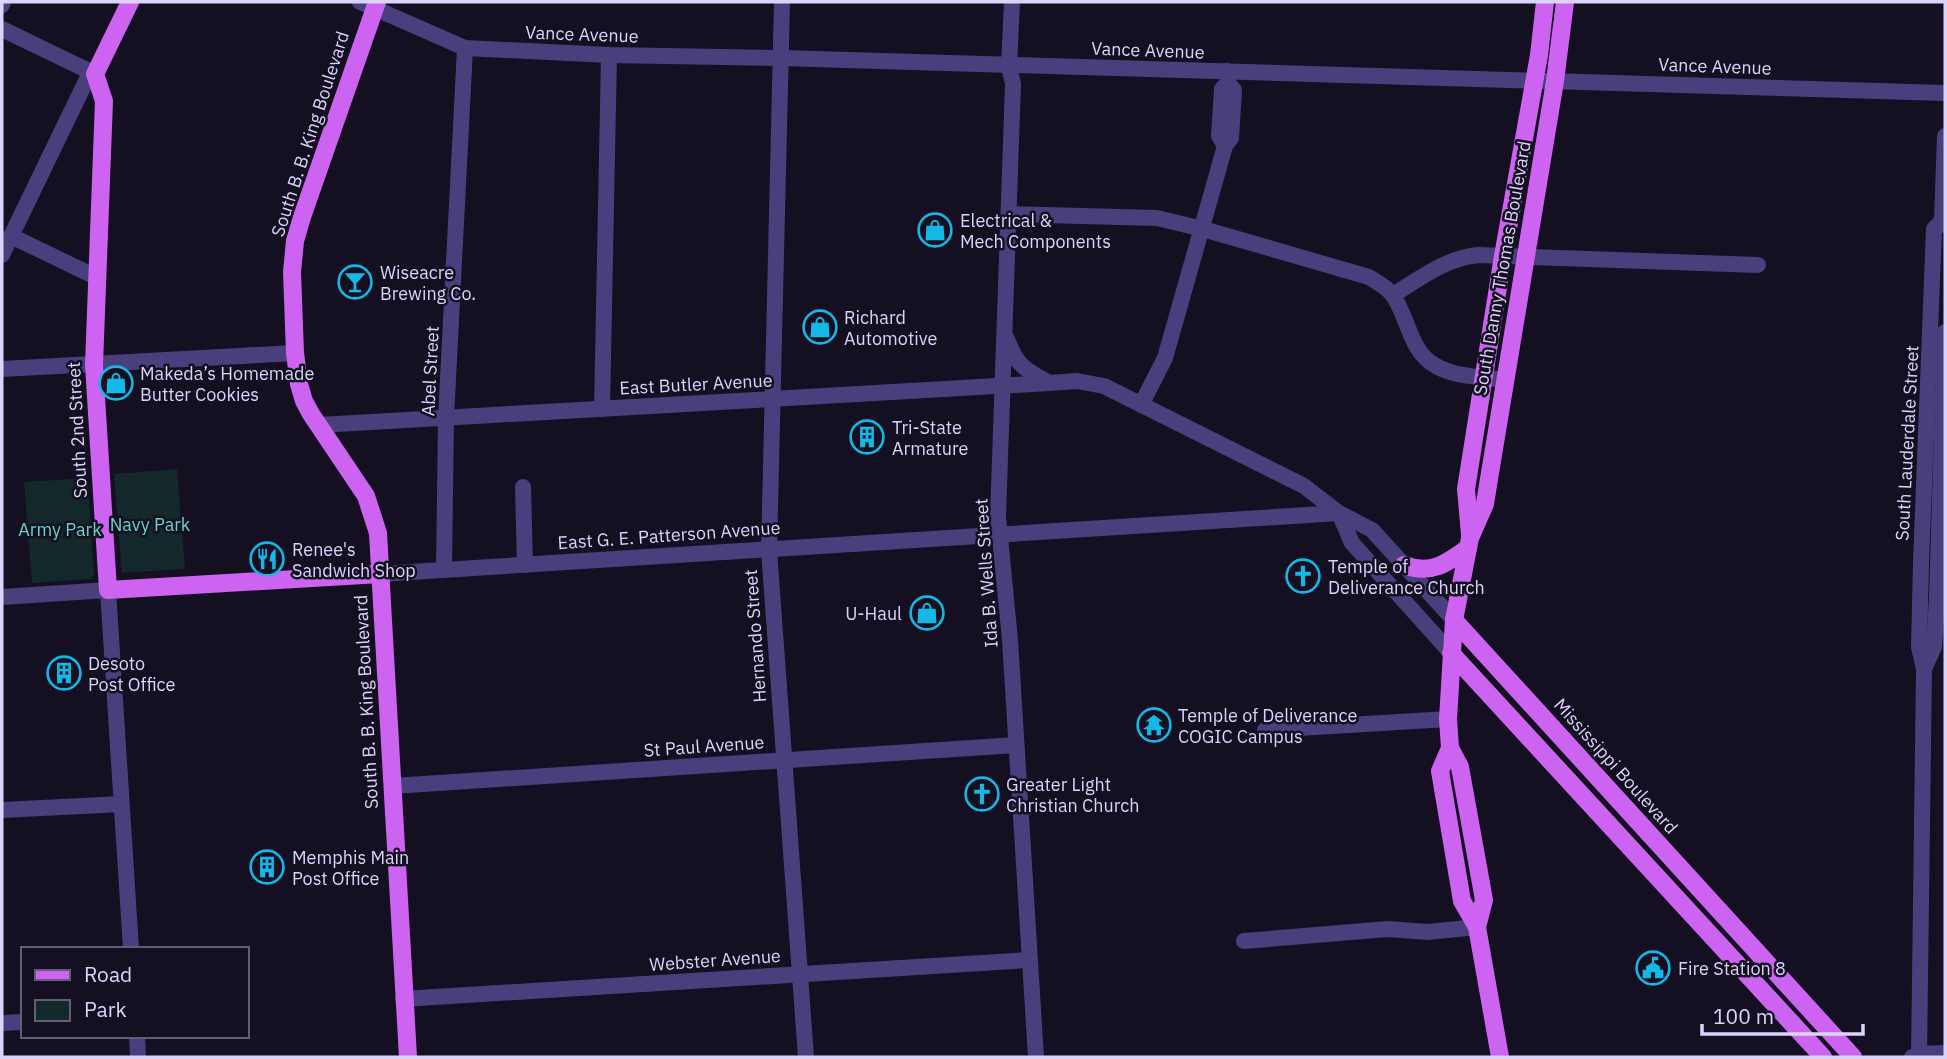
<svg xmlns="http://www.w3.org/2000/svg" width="1947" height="1059" font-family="'IBM Plex Sans',sans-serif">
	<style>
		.green { fill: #13282a }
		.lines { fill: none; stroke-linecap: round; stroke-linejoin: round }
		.minor { stroke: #483f7c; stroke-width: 16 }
		.major { stroke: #cd64f1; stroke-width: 18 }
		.labels { text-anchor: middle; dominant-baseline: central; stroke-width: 5; stroke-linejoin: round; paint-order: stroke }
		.street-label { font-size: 18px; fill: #dcd3fb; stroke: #140f21 }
		.poi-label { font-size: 18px; fill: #dcd3fb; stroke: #140f21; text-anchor: start }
		.park-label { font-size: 18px; fill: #66d5c6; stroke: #140f21 }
	</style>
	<rect width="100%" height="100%" fill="#140f21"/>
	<g class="green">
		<path d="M177,469L185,569L122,573L114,474Z"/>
		<path d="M88,478L94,575L91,579L32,583L24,482Z"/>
	</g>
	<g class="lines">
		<g class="minor">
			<path d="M360,2L465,48L609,55L781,58L1945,93"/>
			<path d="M782,2L769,550L806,1057"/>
			<path d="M1012,2L1009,66L1013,84L998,516L1010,640L1036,1057"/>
			<path d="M2,5L3,2"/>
			<path d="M2,29L95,74"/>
			<path d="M1945,136L1942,221L1945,225"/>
			<path d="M1225,146L1219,136L1222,89L1228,83"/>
			<path d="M1009,214L1157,218L1203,229L1369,277C1377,282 1385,286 1391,293C1409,315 1408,351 1436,366C1455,377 1483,377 1505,380"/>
			<path d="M11,236L96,277"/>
			<path d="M2,255L87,79L95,74"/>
			<path d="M1393,295C1419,279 1446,258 1478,255L1758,265"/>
			<path d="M1007,339C1017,366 1024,369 1049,383"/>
			<path d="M2,369L295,353"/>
			<path d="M1141,405L1165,358L1225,146L1231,138L1234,90L1228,83L1227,71"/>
			<path d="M602,409L609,55"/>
			<path d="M319,425L1049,383L1077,381L1104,386L1304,486L1339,513L1372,530L1454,620"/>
			<path d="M523,487L525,565"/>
			<path d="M1339,513L1352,543L1451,653"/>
			<path d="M444,570L446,418L465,48"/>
			<path d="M380,574L1339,513"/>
			<path d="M2,597L108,590L131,949"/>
			<path d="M1924,669L1934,647L1937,598L1945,332"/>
			<path d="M1265,730L1448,719"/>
			<path d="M393,786L1016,745"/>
			<path d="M2,810L121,804"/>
			<path d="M1244,941L1388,929L1428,932L1477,927"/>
			<path d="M403,999L1029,960"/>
			<path d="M2,1023L23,1022"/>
			<path d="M137,1036L138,1057"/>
			<path d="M1912,1057L1919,1054L1945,1053"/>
			<path d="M1919,1057L1924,669L1919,647L1921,562L1934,229L1942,221"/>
		</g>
		<g class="major">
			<path d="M130,2L95,74L104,101L94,365L108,590L380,574"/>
			<path d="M377,2L302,217L295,241L292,272L295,353L299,384L304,401L311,414L366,496L378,533L408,1057"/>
			<path d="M1470,534L1466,489L1503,256L1539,55L1545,2"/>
			<path d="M1404,565C1431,575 1446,564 1468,548"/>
			<path d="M1454,620L1853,1057"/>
			<path d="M1451,653L1823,1057"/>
			<path d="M1450,748L1460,767L1484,900L1477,927"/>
			<path d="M1500,1057L1477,927L1462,901L1440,771L1450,748L1448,719L1454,620L1470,538L1485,504L1488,485L1555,81L1565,2"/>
		</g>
	</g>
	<defs>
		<symbol id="shop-ring" viewBox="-11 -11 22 22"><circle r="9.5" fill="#140f21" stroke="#14b8e6" stroke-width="1.5"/><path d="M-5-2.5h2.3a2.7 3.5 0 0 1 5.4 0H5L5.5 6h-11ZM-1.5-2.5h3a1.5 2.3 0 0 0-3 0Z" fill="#14b8e6"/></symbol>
		<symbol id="bar-ring" viewBox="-11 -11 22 22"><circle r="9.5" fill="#140f21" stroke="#14b8e6" stroke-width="1.5"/><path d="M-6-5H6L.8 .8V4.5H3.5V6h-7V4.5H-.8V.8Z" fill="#14b8e6"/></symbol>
		<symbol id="building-ring" viewBox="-11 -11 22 22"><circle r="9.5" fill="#140f21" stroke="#14b8e6" stroke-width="1.5"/><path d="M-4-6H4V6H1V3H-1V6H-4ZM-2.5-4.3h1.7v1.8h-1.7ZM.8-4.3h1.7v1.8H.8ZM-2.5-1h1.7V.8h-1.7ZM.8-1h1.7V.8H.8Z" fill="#14b8e6"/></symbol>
		<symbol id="restaurant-ring" viewBox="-11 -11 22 22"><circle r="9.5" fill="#140f21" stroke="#14b8e6" stroke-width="1.5"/><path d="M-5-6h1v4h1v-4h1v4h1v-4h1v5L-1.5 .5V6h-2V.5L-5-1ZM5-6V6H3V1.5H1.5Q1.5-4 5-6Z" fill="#14b8e6"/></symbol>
		<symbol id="church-ring" viewBox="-11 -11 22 22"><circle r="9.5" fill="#140f21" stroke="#14b8e6" stroke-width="1.5"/><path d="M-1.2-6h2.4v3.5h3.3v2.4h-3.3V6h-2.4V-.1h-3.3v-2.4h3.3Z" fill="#14b8e6"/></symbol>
		<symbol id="temple-ring" viewBox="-11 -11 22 22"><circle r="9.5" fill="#140f21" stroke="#14b8e6" stroke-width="1.5"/><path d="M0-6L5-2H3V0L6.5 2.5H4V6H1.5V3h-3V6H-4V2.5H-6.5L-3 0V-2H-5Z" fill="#14b8e6"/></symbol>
		<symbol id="civic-ring" viewBox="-11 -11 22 22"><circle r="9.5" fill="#140f21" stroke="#14b8e6" stroke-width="1.5"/><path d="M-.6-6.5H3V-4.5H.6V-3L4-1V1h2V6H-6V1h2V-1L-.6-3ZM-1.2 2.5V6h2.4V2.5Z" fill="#14b8e6"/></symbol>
	</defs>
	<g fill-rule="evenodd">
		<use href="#shop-ring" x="916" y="211" width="38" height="38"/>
		<use href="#bar-ring" x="336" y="263" width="38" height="38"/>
		<use href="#shop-ring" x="801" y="308" width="38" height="38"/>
		<use href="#shop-ring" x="97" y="364" width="38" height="38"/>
		<use href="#building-ring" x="848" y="418" width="38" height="38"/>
		<use href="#restaurant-ring" x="248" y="540" width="38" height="38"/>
		<use href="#church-ring" x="1284" y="557" width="38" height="38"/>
		<use href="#shop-ring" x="908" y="594" width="38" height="38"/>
		<use href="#building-ring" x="45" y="654" width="38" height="38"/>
		<use href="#temple-ring" x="1135" y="706" width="38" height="38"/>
		<use href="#church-ring" x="963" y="775" width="38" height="38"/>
		<use href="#building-ring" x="248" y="848" width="38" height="38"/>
		<use href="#civic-ring" x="1634" y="949" width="38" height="38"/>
	</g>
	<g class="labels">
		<g class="street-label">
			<text transform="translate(582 34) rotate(2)">Vance Avenue</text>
			<text transform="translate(1148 50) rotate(2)">Vance Avenue</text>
			<text transform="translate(1715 66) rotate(2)">Vance Avenue</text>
			<text transform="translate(310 134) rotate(-72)">South B. B. King Boulevard</text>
			<text transform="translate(1502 268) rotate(-80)">South Danny Thomas Boulevard</text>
			<text transform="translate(430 371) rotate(-87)">Abel Street</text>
			<text transform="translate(696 384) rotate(-3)">East Butler Avenue</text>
			<text transform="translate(77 430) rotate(-93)">South 2nd Street</text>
			<text transform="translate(1907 443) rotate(-87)">South Lauderdale Street</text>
			<text transform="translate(669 535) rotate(-4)">East G. E. Patterson Avenue</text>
			<text transform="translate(986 573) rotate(-94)">Ida B. Wells Street</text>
			<text transform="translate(755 636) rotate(-94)">Hernando Street</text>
			<text transform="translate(366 702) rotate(-93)">South B. B. King Boulevard</text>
			<text transform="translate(704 746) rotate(-4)">St Paul Avenue</text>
			<text transform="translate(1616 766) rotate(48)">Mississippi Boulevard</text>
			<text transform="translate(715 960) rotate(-4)">Webster Avenue</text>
		</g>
		<g class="poi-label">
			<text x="960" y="220">Electrical &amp;<tspan x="960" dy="21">Mech Components</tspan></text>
			<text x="380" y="272">Wiseacre<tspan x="380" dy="21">Brewing Co.</tspan></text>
			<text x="844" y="317">Richard<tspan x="844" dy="21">Automotive</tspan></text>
			<text x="140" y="373">Makeda’s Homemade<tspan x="140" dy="21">Butter Cookies</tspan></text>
			<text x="892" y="427">Tri-State<tspan x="892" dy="21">Armature</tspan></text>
			<text x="292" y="549">Renee's<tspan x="292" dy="21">Sandwich Shop</tspan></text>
			<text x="1328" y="566">Temple of<tspan x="1328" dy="21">Deliverance Church</tspan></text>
			<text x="902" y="613" text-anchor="end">U-Haul</text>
			<text x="88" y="663">Desoto<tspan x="88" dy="21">Post Office</tspan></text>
			<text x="1178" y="715">Temple of Deliverance<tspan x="1178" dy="21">COGIC Campus</tspan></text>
			<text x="1006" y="784">Greater Light<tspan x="1006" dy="21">Christian Church</tspan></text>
			<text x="292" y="857">Memphis Main<tspan x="292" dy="21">Post Office</tspan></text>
			<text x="1678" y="968">Fire Station 8</text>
		</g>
		<g class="park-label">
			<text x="150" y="524">Navy Park</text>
			<text x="60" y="529">Army Park</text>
		</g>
	</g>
	<rect width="1947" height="1059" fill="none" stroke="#dcd3fb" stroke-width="7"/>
	<rect x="21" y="947" width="228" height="91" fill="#140f21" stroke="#645d78" stroke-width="2"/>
	<rect x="35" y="970" width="35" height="10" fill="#cd64f1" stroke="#645d78" stroke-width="2"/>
	<text x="84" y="982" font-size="21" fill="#dcd3fb">Road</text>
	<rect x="35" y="1000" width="35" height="21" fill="#13282a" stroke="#645d78" stroke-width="2"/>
	<text x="84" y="1017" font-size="21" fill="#dcd3fb">Park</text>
	<path d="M1702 1024v10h161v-10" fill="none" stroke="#dcd3fb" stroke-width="3.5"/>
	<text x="1713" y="1024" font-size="21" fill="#dcd3fb" stroke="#140f21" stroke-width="5" paint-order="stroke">100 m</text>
</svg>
